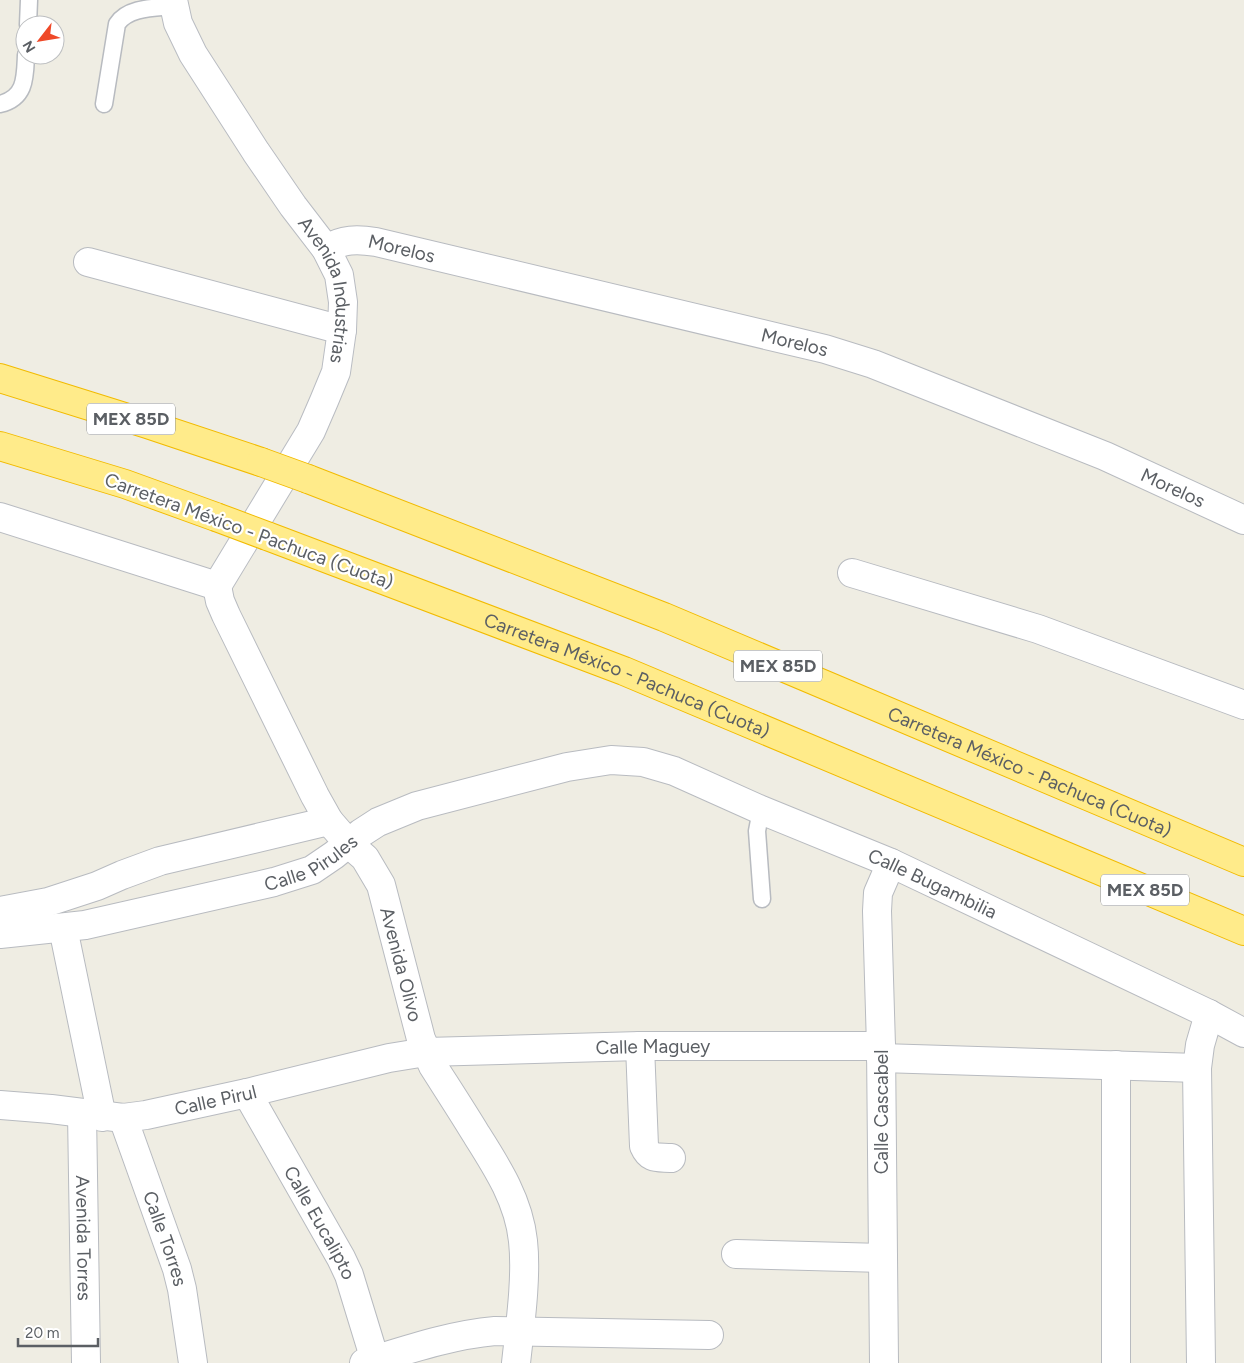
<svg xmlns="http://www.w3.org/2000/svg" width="1244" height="1363" font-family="Figtree,sans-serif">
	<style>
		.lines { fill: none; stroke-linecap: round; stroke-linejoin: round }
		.service-casing { stroke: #b8bbc0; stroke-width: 19 }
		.minor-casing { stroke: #b8bbc0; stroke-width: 30 }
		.tertiary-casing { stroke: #b8bbc0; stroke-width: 30 }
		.secondary-casing { stroke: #b9bcc2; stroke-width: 30 }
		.motorway-casing { stroke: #f2bb00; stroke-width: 30 }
		.service { stroke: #fff; stroke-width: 16 }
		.minor { stroke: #fff; stroke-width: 28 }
		.tertiary { stroke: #fff; stroke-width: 28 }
		.secondary { stroke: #fff; stroke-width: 28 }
		.motorway { stroke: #ffeb8a; stroke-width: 28 }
		.motorway-bridge-casing { stroke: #f2bb00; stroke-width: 30; stroke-linecap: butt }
		.motorway-bridge { stroke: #ffeb8a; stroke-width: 28 }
		.labels { text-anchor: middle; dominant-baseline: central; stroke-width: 4.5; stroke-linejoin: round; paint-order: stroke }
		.shield { fill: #fff; stroke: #8c8f92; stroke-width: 1 }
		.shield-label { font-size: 18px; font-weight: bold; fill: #5b5f64 }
		.street-label { font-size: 19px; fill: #5b5f64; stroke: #fff }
	</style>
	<rect width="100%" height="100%" fill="#efede3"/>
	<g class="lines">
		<defs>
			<g id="service">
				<path d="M28,25L29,0"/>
				<path d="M0,104C26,98 25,77 26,55"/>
				<path d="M104,104L117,24C128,7 155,8 174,6"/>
				<path d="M761,810L757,831L762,899"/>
			</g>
			<g id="minor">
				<path id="s1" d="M326,249C343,239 357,239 376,242L825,349L873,364L1105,456L1244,520"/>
				<path d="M88,262L342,330"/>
				<path d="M0,517L217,586"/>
				<path d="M852,573L1038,629L1244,705"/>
				<path d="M0,911L48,902L97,886L122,875L160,861L329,821"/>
				<path d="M63,928L102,1117"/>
				<path d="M640,1046L644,1146C650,1160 658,1157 671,1158"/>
				<path d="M881,1058L1197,1068"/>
				<path id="s2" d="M247,1093L341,1258L349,1275L375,1360"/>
				<path id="s3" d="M0,1105L51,1109L123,1118L146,1115L247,1093L389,1058L426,1052L640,1046H881"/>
				<path id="s4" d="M82,1113L86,1363"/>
				<path id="s5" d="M123,1118L177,1269L182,1289L193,1363"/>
				<path d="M736,1254L883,1258"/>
				<path d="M364,1363C407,1350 450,1335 495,1331L709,1335"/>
				<path d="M884,1363L881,1046L877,911L878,893L891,863"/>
				<path d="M1116,1363V1065"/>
				<path d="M1201,1363L1197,1068L1200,1045L1209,1014"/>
			</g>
			<g id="tertiary">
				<path id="s6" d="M217,586L220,601L226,615L315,796L329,821L349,844L365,858L381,885L421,1039L433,1066C447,1088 462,1111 476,1134C497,1167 519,1201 523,1241C527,1277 520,1326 516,1363"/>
				<path id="s7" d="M0,934L85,925L274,882L312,870L334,855L361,833L378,822L417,806L567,767L611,760L643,762L674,771L761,810L891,863L1209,1014L1244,1033"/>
			</g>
			<g id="secondary">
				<path id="s8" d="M173,0L178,23L193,54L256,152L293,206L326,249L339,275L343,302L342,330L336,372L324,401L311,431L217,586"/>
			</g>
			<g id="motorway">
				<path d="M0,378L147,424L261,462"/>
				<path d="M0,446L125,484L216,517"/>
				<path id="s9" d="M308,479L664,617L1244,862"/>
				<path id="s10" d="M267,536L624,671L1244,931"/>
			</g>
		</defs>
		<use href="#service" class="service-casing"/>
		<use href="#minor" class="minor-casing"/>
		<use href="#tertiary" class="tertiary-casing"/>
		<use href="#secondary" class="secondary-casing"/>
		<use href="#motorway" class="motorway-casing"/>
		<use href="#service" class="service"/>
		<use href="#minor" class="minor"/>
		<use href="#tertiary" class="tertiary"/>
		<use href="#secondary" class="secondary"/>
		<use href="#motorway" class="motorway"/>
		<defs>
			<g id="motorway-bridge">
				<path d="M261,462L308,479"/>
				<path d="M216,517L267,536"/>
			</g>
		</defs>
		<use href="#motorway-bridge" class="motorway-bridge-casing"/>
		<use href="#motorway-bridge" class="motorway-bridge"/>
	</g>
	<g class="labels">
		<g class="shield">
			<rect x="87" y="403.5" width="88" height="31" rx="4"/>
			<rect x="734" y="650.5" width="88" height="31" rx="4"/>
			<rect x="1101" y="874.5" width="88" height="31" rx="4"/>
		</g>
		<g class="shield-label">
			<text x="131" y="419">MEX 85D</text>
			<text x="778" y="666">MEX 85D</text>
			<text x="1145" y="890">MEX 85D</text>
		</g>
		<g class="street-label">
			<text stroke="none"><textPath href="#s1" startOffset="78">Morelos</textPath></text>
			<text stroke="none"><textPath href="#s8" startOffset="334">Avenida Industrias</textPath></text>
			<text stroke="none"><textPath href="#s1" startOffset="482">Morelos</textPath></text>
			<text stroke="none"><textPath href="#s1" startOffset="888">Morelos</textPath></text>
			<text transform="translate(249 531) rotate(20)">Carretera México - Pachuca (Cuota)</text>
			<text stroke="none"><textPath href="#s10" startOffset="386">Carretera México - Pachuca (Cuota)</textPath></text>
			<text stroke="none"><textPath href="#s9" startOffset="779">Carretera México - Pachuca (Cuota)</textPath></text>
			<text stroke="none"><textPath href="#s7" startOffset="321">Calle Pirules</textPath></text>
			<text stroke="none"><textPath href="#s7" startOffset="989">Calle Bugambilia</textPath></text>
			<text stroke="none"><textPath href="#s6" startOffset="426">Avenida Olivo</textPath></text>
			<text stroke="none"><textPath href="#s3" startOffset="661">Calle Maguey</textPath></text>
			<text stroke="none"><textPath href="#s3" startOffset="218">Calle Pirul</textPath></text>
			<text transform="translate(881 1112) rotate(-90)">Calle Cascabel</text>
			<text stroke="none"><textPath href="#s2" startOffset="149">Calle Eucalipto</textPath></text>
			<text stroke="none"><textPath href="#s4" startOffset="125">Avenida Torres</textPath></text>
			<text stroke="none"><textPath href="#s5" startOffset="128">Calle Torres</textPath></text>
		</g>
	</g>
	<g transform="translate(40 40) rotate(239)"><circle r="24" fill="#ffffff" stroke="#bdbfc1"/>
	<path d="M0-4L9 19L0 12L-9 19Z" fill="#ef4928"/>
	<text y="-8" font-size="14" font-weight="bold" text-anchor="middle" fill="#5b5f64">N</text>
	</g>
	<path d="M18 1338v8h80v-8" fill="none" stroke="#5b5f64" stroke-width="2.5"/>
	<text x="25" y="1338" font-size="15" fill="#5b5f64" stroke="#ffffff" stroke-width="4" paint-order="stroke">20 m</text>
</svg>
